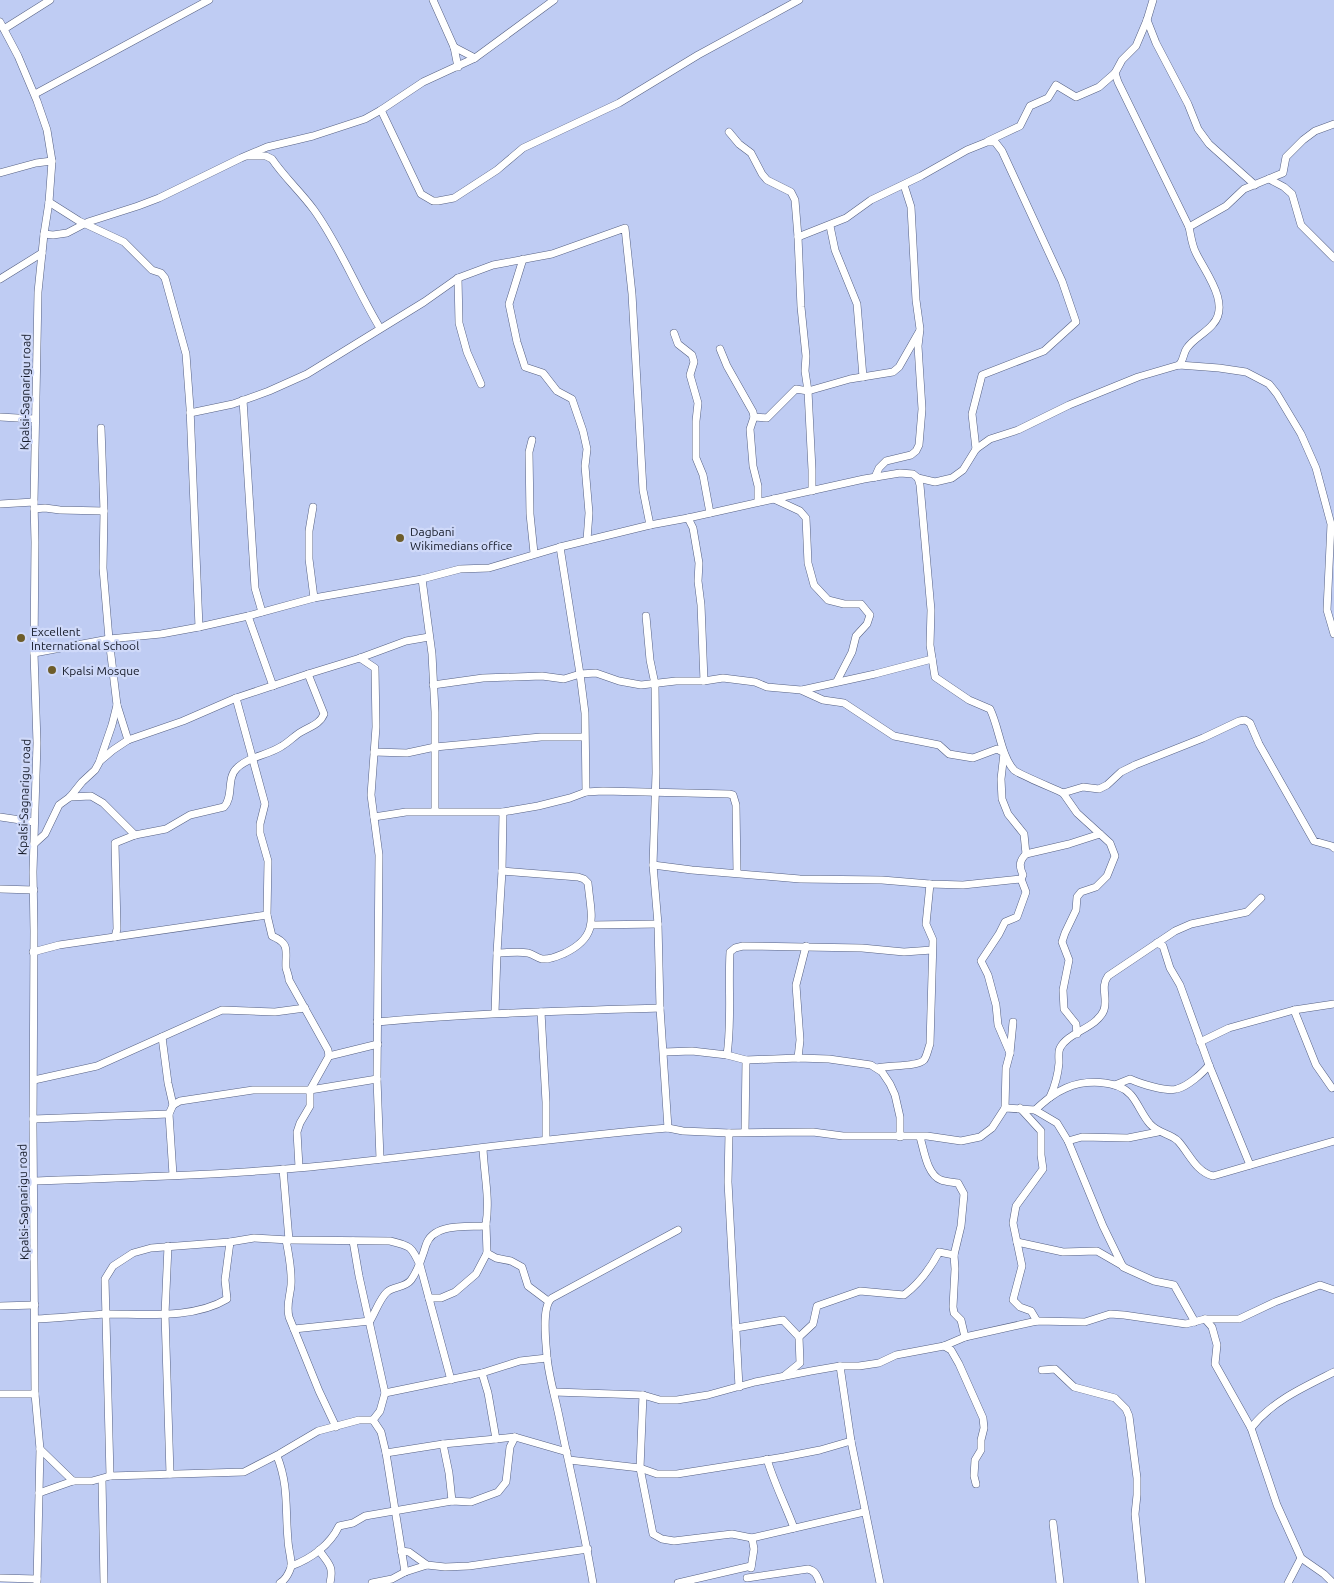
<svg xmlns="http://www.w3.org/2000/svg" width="1334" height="1583" font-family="Ubuntu,sans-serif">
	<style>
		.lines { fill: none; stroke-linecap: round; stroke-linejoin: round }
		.minor-casing { stroke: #566183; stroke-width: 8 }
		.minor { stroke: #fff; stroke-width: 7 }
		.poi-dot { fill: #6d5c2a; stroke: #cfd9f9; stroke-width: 2 }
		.labels { text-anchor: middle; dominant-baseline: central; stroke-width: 4.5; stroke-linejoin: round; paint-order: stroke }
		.street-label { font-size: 12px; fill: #141927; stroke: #cfd9f9 }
		.poi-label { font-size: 12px; fill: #141927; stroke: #cfd9f9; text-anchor: start }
	</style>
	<rect width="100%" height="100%" fill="#bfccf3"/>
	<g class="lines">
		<defs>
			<g id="minor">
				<path d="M433,0L454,47L458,67"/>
				<path d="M1153,0L1147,20L1136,46L1122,60L1115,73L1118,82L1189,227C1191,236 1192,246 1196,253C1205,272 1231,304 1213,324C1206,333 1194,338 1187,348C1183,353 1184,360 1179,365"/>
				<path d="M1147,20L1156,43L1188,104L1198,129L1209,144L1255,185"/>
				<path d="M0,22L18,56L37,101L47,130L52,161L49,202L44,234L38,292L34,502L35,542L34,653L37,743L33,872L34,931L33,1126L35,1394L40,1449L37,1583"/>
				<path d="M4,29L50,0"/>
				<path d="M454,47L475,58"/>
				<path d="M35,94L209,0"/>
				<path d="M381,110L421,194L433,201H438L454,198L497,170L523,148L619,103L698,55L799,0"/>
				<path d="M729,132L739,144L751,153L762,174L767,180L791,192L795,200L798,237L801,307L806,356L805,371L808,391L812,470V491"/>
				<path d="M988,141L1020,126L1030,106L1048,98L1056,85L1076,97L1099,87L1115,73"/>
				<path d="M248,156H266L272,159C284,177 301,192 314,210C340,246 357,290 380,328"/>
				<path d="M0,173L36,163L52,161"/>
				<path d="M1269,179L1284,187L1292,194L1301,225L1334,258"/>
				<path d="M49,202L79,221L124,242L152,270L161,273L165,278L186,354L190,408L199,627"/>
				<path d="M830,226L835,250L857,304L863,377"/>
				<path d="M1189,227L1226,206L1244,189L1283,173L1286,157L1303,140L1315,131L1334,124"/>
				<path d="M44,234L53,235L67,233L88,222L138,206L159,198L241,158L267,147L313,136L365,119L381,110L423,82L475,58L554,0"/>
				<path d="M798,237L846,218L871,200L921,176L967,150L987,142H995L1002,151L1062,281L1076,322L1044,351L982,375L972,414L976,449"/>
				<path d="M523,259L509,304L517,342L525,367L543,373L557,391L572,399L583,431L587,449L585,466L589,513L587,540"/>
				<path d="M458,278L459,323L467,352L481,384"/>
				<path d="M0,279L42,253"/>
				<path d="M674,333L678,344L692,355L694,362L690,375L698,403L696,421V458L703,475L710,513"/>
				<path d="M720,349L727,366L753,412L754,417L750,429L753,466L758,486V502"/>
				<path d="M243,400L255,588L262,612"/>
				<path d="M190,413L233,404L269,391L307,374L424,302L458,278L493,265L552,254L625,228L632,294L643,490L650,525"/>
				<path d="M0,417L35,419"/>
				<path d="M754,417L767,418L796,389L808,391L850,379L893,372L899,367L919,332"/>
				<path d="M101,428L104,511L103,568L109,639L117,705L128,740"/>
				<path d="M532,440L529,452L530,514L534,553"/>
				<path d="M875,477L879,468L886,461L911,455L916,451L919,445L922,409L918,346L920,329L916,300L911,207L904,185"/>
				<path d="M918,478L935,482L952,478L963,470L976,449L990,439L1018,430L1069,405L1138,377L1179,365L1219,368L1246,372L1269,384L1277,394L1301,434L1316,468L1331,524L1327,610L1334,634"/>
				<path d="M774,499L800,511L806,518L808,563L814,585L828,600L844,604H861L870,615L867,624L856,636L852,652L837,681"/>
				<path d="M0,504L34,502"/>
				<path d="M313,507L309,531V559L314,598"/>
				<path d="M34,509L45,508L60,510L104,511"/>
				<path d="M688,518L693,528L699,563L698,581L701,605L704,681"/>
				<path d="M560,547L580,674L585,713L586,792"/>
				<path d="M422,579L432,654L435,712V811"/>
				<path d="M248,616L273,686"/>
				<path d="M646,616L650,660L655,684L656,773L653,865L658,924L660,1008L668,1128"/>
				<path d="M34,653L109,639L161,634L199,627L248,616L314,598L422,579L460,569L489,568L560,547L650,525L688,518L864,479L900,473L913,474L918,478L920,485L931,610L930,645L935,677L969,700L990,709C999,727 1001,756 1014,770C1018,774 1055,789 1063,793L1083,787L1099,789L1107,785L1121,772L1135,765L1203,738L1239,721L1245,720L1250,723L1259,744L1314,841L1332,846L1334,848"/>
				<path d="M360,658L375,668L376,727L371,795L379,855L377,1079L380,1159"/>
				<path d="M433,685L483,678L542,676L564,679L580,674L596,673L619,681L641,685L676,681H704L723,678L755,682L767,687L801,690L823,700L844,703L894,736L939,745L949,754L973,758L997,749L1004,753L1001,779L1002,799L1008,814L1024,834L1026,854"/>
				<path d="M802,690L875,674L932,659"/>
				<path d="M374,752L407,753L435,747L541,737H584"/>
				<path d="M100,760L112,725L117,705"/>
				<path d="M1063,793L1077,813L1110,843L1115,856L1107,876L1096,887L1081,892L1077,897L1076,910L1065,933L1062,942L1069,960L1063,990L1064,1009L1076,1024L1077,1034"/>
				<path d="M70,797L91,796L103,803L135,835"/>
				<path d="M0,817L34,822"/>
				<path d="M374,817L406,812H503L538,806L570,798L586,792L603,791L729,794L733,795L736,805L737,873"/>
				<path d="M34,844L45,834L59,805L70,797L82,782L95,770L100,761L113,750L128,740L183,721L236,698L308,674L360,658L406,641L429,637"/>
				<path d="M653,865L692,870L800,879L882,880L930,884L963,885L1021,879L1023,875C1019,866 1019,861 1026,854L1069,844L1100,834"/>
				<path d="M0,889L34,890"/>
				<path d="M267,915L272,936C291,944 285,951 286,968C287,972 289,976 289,980L328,1050L329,1056L310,1090V1106L300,1123L297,1132L299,1167"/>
				<path d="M592,925L658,924"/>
				<path d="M115,937L117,929L115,843L135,835L166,829L190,815L224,807C234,797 226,778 237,768C249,756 269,755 282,746C289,742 294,736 301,732C311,726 320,724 324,714L308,674"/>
				<path d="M1157,943L1163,946L1170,968L1180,985L1209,1065L1250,1165"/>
				<path d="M33,952L59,945L267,915L268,861L260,833V824L265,804L236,698"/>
				<path d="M497,953C507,953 518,951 528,953C533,954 537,958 542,959C550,960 558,956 565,953C600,936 591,916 588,883L584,879L578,877L502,871"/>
				<path d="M1294,1010L1316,1065L1332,1088"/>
				<path d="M541,1012L546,1102V1139"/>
				<path d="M495,1013L497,953L502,871L503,812"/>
				<path d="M377,1022C472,1013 565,1011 660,1008"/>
				<path d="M162,1037L168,1083L173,1105"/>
				<path d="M1200,1042L1229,1028L1294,1010L1334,1004"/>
				<path d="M664,1052L692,1051L727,1055L746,1060L798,1058L829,1059L871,1065L882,1072L890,1084L895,1095L900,1117V1137"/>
				<path d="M1010,1053L998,1025L996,1005L988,975L981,961L999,934L1005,922L1017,917L1026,892L1021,879"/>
				<path d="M727,1055C732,1020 728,987 730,952L735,948L743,946L862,948L904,952L932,950"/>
				<path d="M329,1056L378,1044"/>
				<path d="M798,1058L800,1040L796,985L806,946"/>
				<path d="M877,1068C888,1065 918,1067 924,1060C927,1056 928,1049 930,1044L933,940L926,924L930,884"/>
				<path d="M34,1080L97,1066L222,1010L275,1012L305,1008"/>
				<path d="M1115,1085L1130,1079C1141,1084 1167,1092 1177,1089C1188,1086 1203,1073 1209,1065"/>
				<path d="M1050,1097C1055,1086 1058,1075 1059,1063C1059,1058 1058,1052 1060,1048C1068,1032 1097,1028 1104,1010C1108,998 1100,987 1108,976L1175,931L1191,924L1247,912L1261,898"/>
				<path d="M1005,1108L1006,1068L1010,1053L1013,1022"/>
				<path d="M1020,1108L1041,1131V1155L1043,1169L1016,1206L1013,1223L1022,1266L1013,1300L1020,1307L1031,1311L1037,1321"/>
				<path d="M1035,1110C1045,1101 1054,1093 1066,1088C1084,1080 1117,1079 1131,1095C1138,1103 1142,1115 1150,1124C1159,1134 1170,1133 1178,1141C1189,1153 1196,1172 1213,1176L1334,1141"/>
				<path d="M33,1119L169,1114"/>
				<path d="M745,1132L746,1060"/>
				<path d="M729,1133L728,1182L739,1387"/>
				<path d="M920,1137C924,1150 927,1175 941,1180C946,1182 953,1182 958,1183L964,1194L961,1226L954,1255L955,1269L953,1307L954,1313L961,1320L965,1337"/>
				<path d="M1068,1141L1082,1137L1128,1138L1158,1132"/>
				<path d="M283,1169L289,1240"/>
				<path d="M173,1175L169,1114L173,1105L180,1101L253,1090H310L377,1079"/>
				<path d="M34,1181C126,1178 219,1175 310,1167C430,1155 548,1138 668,1128L683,1131L729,1133L813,1132L843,1136H927L961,1141L980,1137L992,1128L1005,1108L1035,1110L1057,1123L1068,1141L1103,1226L1123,1267L1154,1281L1174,1285L1195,1322"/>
				<path d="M286,1240C289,1255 292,1270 291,1285C290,1297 286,1305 289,1317L319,1391L336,1427"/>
				<path d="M353,1241L359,1276L385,1393L380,1411L373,1420L381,1432L386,1453L405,1572"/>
				<path d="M1017,1242L1063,1252L1097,1251L1123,1266"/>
				<path d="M168,1246L165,1314L170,1474"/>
				<path d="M487,1253L496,1258L511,1261L522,1267L528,1286L548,1301"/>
				<path d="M429,1298H441L455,1292L476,1274L487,1253L486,1224"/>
				<path d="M0,1306L35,1305"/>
				<path d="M35,1319C60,1318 84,1315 109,1314C146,1314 194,1319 227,1299L225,1280L230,1242"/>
				<path d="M1205,1319L1212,1327L1217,1345L1215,1364L1251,1428L1277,1505L1301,1558L1324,1574L1333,1583"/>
				<path d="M736,1328L783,1320L799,1337"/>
				<path d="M294,1329L370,1321C375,1313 380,1298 387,1292C394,1286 405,1288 411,1280C419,1269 422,1257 426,1245C433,1223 465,1227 484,1226L486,1224C490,1198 484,1174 483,1148"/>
				<path d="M944,1346L951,1350L959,1364L983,1418L984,1428L981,1440V1450L975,1460L974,1476L976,1484"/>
				<path d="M840,1366L851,1441L880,1583"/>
				<path d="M1042,1370L1055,1369L1074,1387L1115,1398L1126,1409L1129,1416L1137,1478V1495L1135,1514L1142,1583"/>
				<path d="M482,1373L488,1393L496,1439L515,1437L567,1452"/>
				<path d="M784,1376L800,1363L799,1337L813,1324L817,1306L860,1291L904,1295C920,1283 930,1269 939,1252L954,1255"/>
				<path d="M554,1392L643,1395L660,1400H677L708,1395L755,1382L811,1371L840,1366H859L879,1363L896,1355L944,1346L965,1337L1037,1321L1085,1322L1110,1314L1124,1315L1186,1324L1205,1319H1239L1275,1302L1320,1285L1334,1290"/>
				<path d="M385,1393L482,1373L520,1361L547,1358"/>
				<path d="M0,1394H35"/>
				<path d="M643,1395L640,1468L653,1534L662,1539L674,1541L732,1534L752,1538L864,1512"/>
				<path d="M1251,1428C1272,1401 1304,1387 1334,1372"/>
				<path d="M443,1444L449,1473L452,1501"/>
				<path d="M40,1449L73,1481"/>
				<path d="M386,1453L443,1444L496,1439"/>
				<path d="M277,1456C289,1486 285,1509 288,1540C288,1548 292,1560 291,1567C289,1573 285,1580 280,1583"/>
				<path d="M767,1459C774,1483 785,1504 794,1528"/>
				<path d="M569,1460L640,1468L657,1474H677L784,1457L820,1450L851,1441"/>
				<path d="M110,1476L105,1279L113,1266L133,1253L151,1248L230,1242L254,1238L289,1240L390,1241C411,1246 411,1246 420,1265L451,1380"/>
				<path d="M102,1479L104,1583"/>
				<path d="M39,1493L73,1481H92L110,1476L244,1472L279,1454L318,1431L359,1420H373"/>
				<path d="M1053,1523L1060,1583"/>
				<path d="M319,1550C328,1564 334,1565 330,1583"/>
				<path d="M401,1551L409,1552L427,1565L445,1567L469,1566L588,1549"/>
				<path d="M291,1566C311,1559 330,1545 339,1526L353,1523L365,1516L452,1501L471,1502L498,1492L506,1482L510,1447L515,1437"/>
				<path d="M751,1568L754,1549L752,1538"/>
				<path d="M0,1578L37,1579"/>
				<path d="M747,1578L808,1569C816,1571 817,1576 820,1583"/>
				<path d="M372,1583L392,1579L405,1572L427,1565"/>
				<path d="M593,1583C584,1529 571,1475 560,1421C556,1400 549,1378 547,1357C546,1343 541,1306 552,1298L678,1230"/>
				<path d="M678,1583L751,1566"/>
				<path d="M1288,1583L1301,1558"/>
			</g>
		</defs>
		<use href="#minor" class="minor-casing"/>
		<use href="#minor" class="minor"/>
	</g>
	<g class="poi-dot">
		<circle cx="400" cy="538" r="5"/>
		<circle cx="21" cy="638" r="5"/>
		<circle cx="52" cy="670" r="5"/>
	</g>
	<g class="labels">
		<g class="street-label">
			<text transform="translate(25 392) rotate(-89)">Kpalsi-Sagnarigu road</text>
			<text transform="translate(24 797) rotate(-88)">Kpalsi-Sagnarigu road</text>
			<text transform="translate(23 1202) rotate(-91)">Kpalsi-Sagnarigu road</text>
		</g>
		<g class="poi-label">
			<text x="410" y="531">Dagbani<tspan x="410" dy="14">Wikimedians office</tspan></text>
			<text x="31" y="631">Excellent<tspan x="31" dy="14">International School</tspan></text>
			<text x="62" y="670">Kpalsi Mosque</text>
		</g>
	</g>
</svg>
